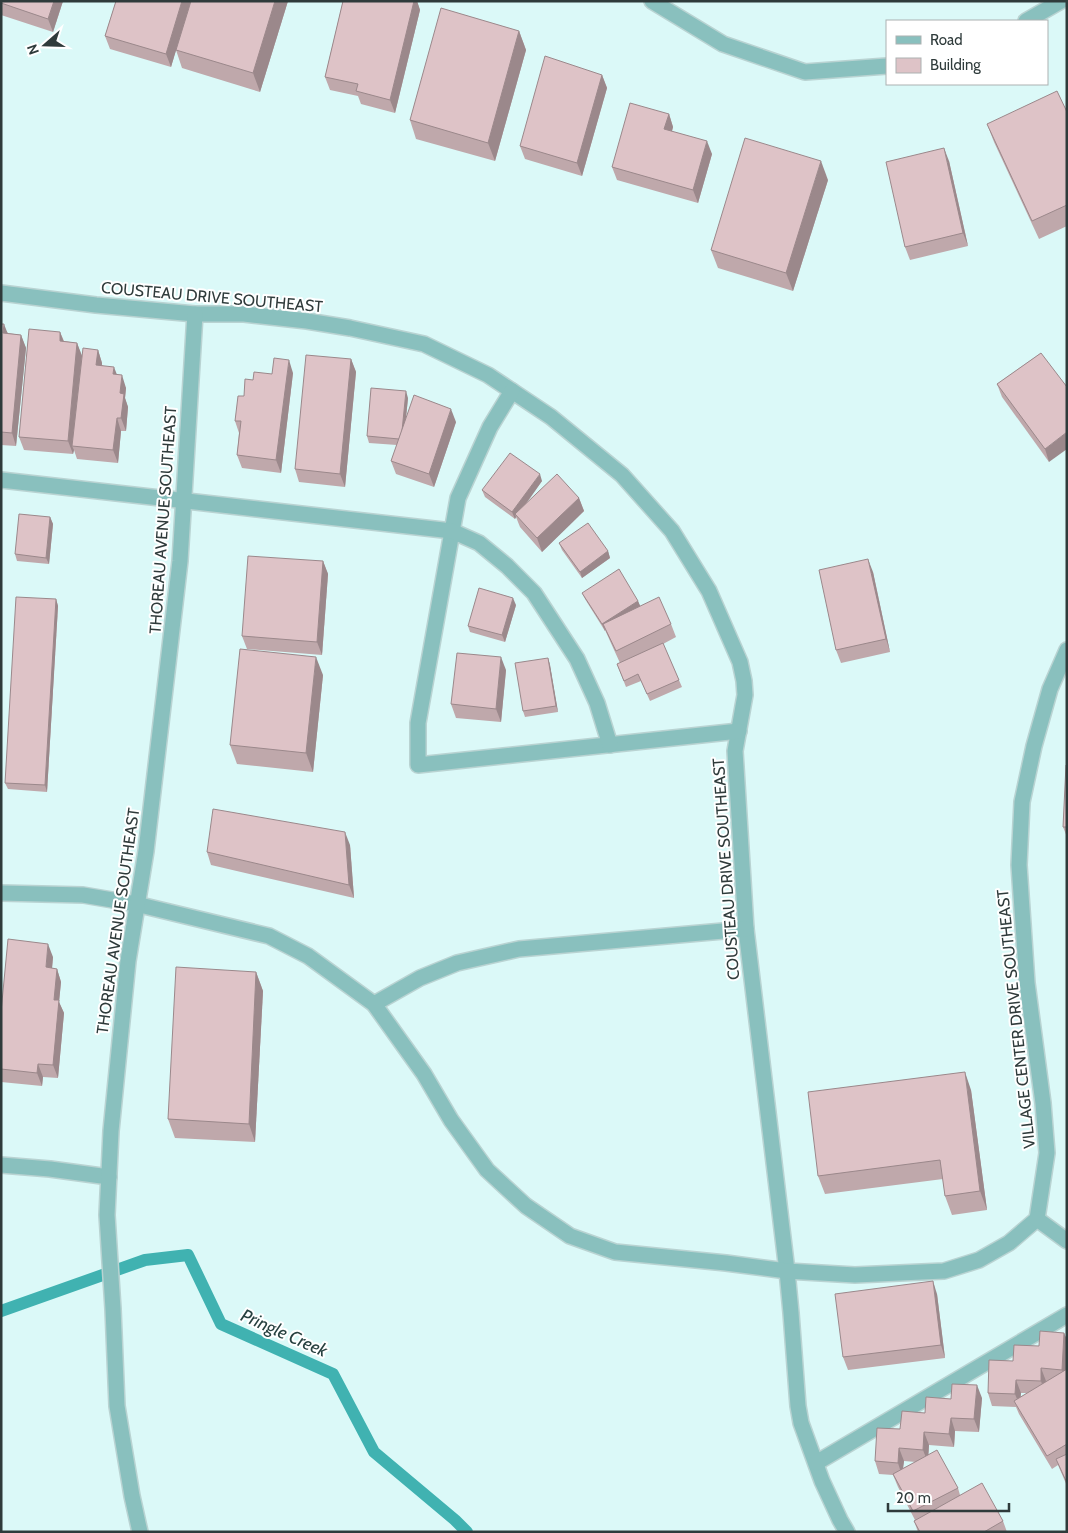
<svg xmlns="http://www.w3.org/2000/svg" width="1068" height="1533" font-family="Cabin,sans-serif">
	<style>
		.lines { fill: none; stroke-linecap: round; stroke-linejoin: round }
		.stream { stroke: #40b2b1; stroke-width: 12 }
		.minor-casing { stroke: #b9d3d2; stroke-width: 18 }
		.minor { stroke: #89c0be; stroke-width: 15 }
		.wall { fill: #bfa8ab; fill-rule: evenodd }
		.shaded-wall { fill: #9b888b }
		.building { fill: #dec3c7; stroke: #9b888b }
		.labels { text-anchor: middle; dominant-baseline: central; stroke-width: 4; stroke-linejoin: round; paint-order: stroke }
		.street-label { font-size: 16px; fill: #2f3b3b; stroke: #fff }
		.water-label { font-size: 18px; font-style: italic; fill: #274140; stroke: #fff }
	</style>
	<rect width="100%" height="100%" fill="#dbf9f8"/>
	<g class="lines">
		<path class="stream" d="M1,1311L145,1260L188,1255L221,1324L333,1374L374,1452L455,1520L467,1532"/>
		<defs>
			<g id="minor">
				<path d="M652,1L723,44L805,72L887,66"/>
				<path d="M1026,21L1061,1"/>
				<path d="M1,293L96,305L195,314H244L307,321L350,328L424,344L488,375L551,417L622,475L672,531L709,591L740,662L744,681L745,695L735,751L746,929L787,1271L791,1313L798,1406L801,1423L822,1481L840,1520L847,1532"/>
				<path d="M512,391L490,427L458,498L418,723V765L739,731"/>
				<path d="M1,480L452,531L479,543L507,566L534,593L577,659L597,703L610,745"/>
				<path d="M1,893L83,895L136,904L269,936L308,956L374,1004L424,1074L451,1120L487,1170L526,1206L570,1236L615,1252L726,1263L787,1271L855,1275L944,1271L979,1260L1009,1243L1037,1219L1047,1153L1043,1103L1027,983L1019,865L1022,802L1034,746L1050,689L1067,650"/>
				<path d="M374,1004L420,978L457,963L519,949L746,929"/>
				<path d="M1,1165L50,1169L109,1177"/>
				<path d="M1037,1219L1067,1241"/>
				<path d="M816,1463L1067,1315"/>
				<path d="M140,1532L132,1496L117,1406L113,1309L107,1215L111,1131L128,961L146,851L180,561L195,314"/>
			</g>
		</defs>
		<use href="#minor" class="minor-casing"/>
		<use href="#minor" class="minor"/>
	</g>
	<g class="wall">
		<path d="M1,1H63L53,32L1,15Z"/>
		<path d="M116,1H288L260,92L182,68L176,50L171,67L110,49L105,36Z"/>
		<path d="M343,1H417L420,10L395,113L361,104L358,96L330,90L325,77Z"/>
		<path d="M519,31L526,50L495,161L416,139L410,120Z"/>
		<path d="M602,75L607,88L582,176L525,159L520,146Z"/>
		<path d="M1067,112V226L1039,239L994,142L987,124Z"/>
		<path d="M669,114L673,127L672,131L712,154L698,203L617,180L612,167Z"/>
		<path d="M949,161L968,246L910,260L905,247Z"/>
		<path d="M828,180L793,291L718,268L711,250Z"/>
		<path d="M1,324L8,333L21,335L26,348L16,446L1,445Z"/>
		<path d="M60,332L64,341L77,343L82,356L98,350L102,363V365L116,374L126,388L125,398L128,407L126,431H121L118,463L77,459L74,450L73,454L24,450L19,437Z"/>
		<path d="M1041,353L1049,462L1002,397L997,384Z"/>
		<path d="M351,359L356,372L345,487L299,482L295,469Z"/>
		<path d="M293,373L281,473L242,468L237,455L239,433L235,421L244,396L253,380L272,374Z"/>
		<path d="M408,398L406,418L456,422L434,487L396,474L391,461L397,445L369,443L367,436Z"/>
		<path d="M542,481L526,504L579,498L584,511L542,552L520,527L516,517L515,519L485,497L482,490Z"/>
		<path d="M50,517L53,524L49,564L17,561L15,554Z"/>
		<path d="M559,543L608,551L610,558L582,578L562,550Z"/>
		<path d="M323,561L328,574L322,655L247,649L242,636Z"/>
		<path d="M873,572L890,652L841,663L836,650Z"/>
		<path d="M582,593L638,601L640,606L671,624L676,637L663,644L682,687L650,701L641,681L626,687L617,664L620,663L605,630V631L585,599Z"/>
		<path d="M56,599L58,606L47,792L8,789L5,783Z"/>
		<path d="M516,605L505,642L470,632L468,626Z"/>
		<path d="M548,658L550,665L558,712L525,717L523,711Z"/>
		<path d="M506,670L501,722L456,718L451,704Z"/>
		<path d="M323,675L313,772L237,764L230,745Z"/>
		<path d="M1067,765V837L1063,827Z"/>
		<path d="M350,845L354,898L211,865L207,852Z"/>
		<path d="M53,957L52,968L57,969L61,982L59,1002L64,1013L58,1078L43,1077L42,1086L1,1082V1012Z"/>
		<path d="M256,972L263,991L255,1142L175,1138L168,1119Z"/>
		<path d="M971,1090L987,1210L952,1215L945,1196L943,1179L825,1194L818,1176Z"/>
		<path d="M937,1294L945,1358L848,1370L843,1357Z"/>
		<path d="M1064,1333L1067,1340V1486L1058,1465L1052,1469L1019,1414L1016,1407L992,1406L988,1393L1013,1361ZM1021,1393H1027L1020,1397Z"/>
		<path d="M982,1398L979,1432L955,1431L954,1447L929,1445L928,1455L958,1488L960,1495L1003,1521L1007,1532H918L914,1521L915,1520L898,1487L893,1475L879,1474L875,1461L900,1429L925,1413L951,1399ZM904,1461L916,1462L903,1468Z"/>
	</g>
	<g class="shaded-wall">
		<path d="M54,1H63L53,32L48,19Z"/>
		<path d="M182,1H191L171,67L166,54Z"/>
		<path d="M275,1H288L260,92L253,73Z"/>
		<path d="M414,1H417L420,10L395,113L390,100Z"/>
		<path d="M519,31L526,50L495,161L488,143Z"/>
		<path d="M602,75L607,88L582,176L577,163Z"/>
		<path d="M669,114L673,127L669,142L664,129Z"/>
		<path d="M707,141L712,154L698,203L693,190Z"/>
		<path d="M944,148L949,161L968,246L963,233Z"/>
		<path d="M821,161L828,180L793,291L786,273Z"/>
		<path d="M4,324L9,337L3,333Z"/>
		<path d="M60,332L65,345L60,341Z"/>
		<path d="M21,335L26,348L16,446L12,433Z"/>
		<path d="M77,343L82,356L72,446L74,450L73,454L68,441Z"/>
		<path d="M98,350L102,363L101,378L96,365Z"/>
		<path d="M351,359L356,372L345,487L340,474Z"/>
		<path d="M289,360L293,373L281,473L276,460Z"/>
		<path d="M114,367L119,380L113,374Z"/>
		<path d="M122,375L126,388L125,398L128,407L126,431L121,418L120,393Z"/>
		<path d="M406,391L408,398L403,446L401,439Z"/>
		<path d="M451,409L456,422L434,487L429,474Z"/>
		<path d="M117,418L121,431L118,463L113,450Z"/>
		<path d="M1067,432V449L1049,462L1045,449Z"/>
		<path d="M540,474L542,481L517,516L515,514L516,517L515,519L512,512Z"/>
		<path d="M579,498L584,511L542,552L537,538Z"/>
		<path d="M50,517L53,524L49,564L46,558Z"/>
		<path d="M608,551L610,558L582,578L580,572Z"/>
		<path d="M868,559L873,572L890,652L886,639Z"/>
		<path d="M323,561L328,574L322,655L317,642Z"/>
		<path d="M513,598L516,605L505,642L502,635Z"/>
		<path d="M56,599L58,606L47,792L45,785Z"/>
		<path d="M638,601L641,608L603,624L605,630V631L602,624Z"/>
		<path d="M316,657L323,675L313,772L306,753Z"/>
		<path d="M501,657L506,670L501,722L496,709Z"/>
		<path d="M548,658L550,665L558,712L556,706Z"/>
		<path d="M345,832L350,845L354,898L349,885Z"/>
		<path d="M48,944L53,957L51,980L46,967Z"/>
		<path d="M57,969L61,982L59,1002L64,1013L58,1078L53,1065L54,1000Z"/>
		<path d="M256,972L263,991L255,1142L249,1124Z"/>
		<path d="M38,1064L43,1077L42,1086L37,1073Z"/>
		<path d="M965,1072L971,1090L987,1210L980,1191Z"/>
		<path d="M933,1281L937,1294L945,1358L941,1345Z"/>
		<path d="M1064,1333L1067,1340V1383L1062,1370Z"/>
		<path d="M1041,1368L1046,1381L1045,1394L1041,1381Z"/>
		<path d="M1016,1380L1021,1393L1020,1407L1015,1394Z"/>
		<path d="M977,1385L982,1398L979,1432L974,1419Z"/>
		<path d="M951,1418L955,1431L954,1447L949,1434Z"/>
		<path d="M924,1432L929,1445L928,1463L923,1450Z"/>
		<path d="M899,1448L904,1461L902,1476L898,1463Z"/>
	</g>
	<g class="building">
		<path d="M1,1H54L48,19L1,3Z"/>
		<path d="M116,1H182L166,54L105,36Z"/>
		<path d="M191,1H275L253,73L176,50Z"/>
		<path d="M343,1H414L390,100L356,91L358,84L325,77Z"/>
		<path d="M441,8L519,31L488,143L410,120Z"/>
		<path d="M545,56L602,75L577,163L520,146Z"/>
		<path d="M1057,91L1067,112V205L1032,221L987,124Z"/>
		<path d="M630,103L669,114L664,129L707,141L693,190L612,167Z"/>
		<path d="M745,138L821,161L786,273L711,250Z"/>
		<path d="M944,148L963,233L905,247L886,162Z"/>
		<path d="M1,324H4L3,333L21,335L12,433L1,432Z"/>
		<path d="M29,329L60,332V341L77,343L68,441L19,437Z"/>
		<path d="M83,348L98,350L96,365L114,367L113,374L122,375L120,393L124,394L121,418H117L113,450L72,446Z"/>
		<path d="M1041,353L1067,387V432L1045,449L997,384Z"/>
		<path d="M306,355L351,359L340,474L295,469Z"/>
		<path d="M274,358L289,360L276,460L237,455L241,421H235L238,396H244L245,379L253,380L254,372L272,374Z"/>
		<path d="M371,388L406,391L402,431L399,439L367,436Z"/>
		<path d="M414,395L451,409L429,474L391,461Z"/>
		<path d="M510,453L540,474L512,512L482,490Z"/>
		<path d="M557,474L579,498L537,538L515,514Z"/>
		<path d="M19,514L50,517L46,558L15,554Z"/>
		<path d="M588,523L608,551L580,572L559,543Z"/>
		<path d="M248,556L323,561L317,642L242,636Z"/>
		<path d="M868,559L886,639L836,650L819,570Z"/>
		<path d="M619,569L638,601L602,624L582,593Z"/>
		<path d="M479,588L513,598L502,635L468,626Z"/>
		<path d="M16,597L56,599L45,785L5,783Z"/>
		<path d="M659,597L671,624L616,651L603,624Z"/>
		<path d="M663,643L679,680L647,694L638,674L624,681L617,664Z"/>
		<path d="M240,649L316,657L306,753L230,745Z"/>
		<path d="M457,653L501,657L496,709L451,704Z"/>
		<path d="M548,658L556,706L523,711L515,663Z"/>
		<path d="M1066,765H1067V827H1063Z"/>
		<path d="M213,809L345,832L349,885L207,852Z"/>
		<path d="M8,939L48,944L46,967L57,969L54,1000H59L53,1065L38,1064L37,1073L1,1069V1012Z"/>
		<path d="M176,967L256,972L249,1124L168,1119Z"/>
		<path d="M965,1072L980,1191L945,1196L940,1160L818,1176L808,1092Z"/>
		<path d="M933,1281L941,1345L843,1357L835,1294Z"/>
		<path d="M1040,1331L1064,1333L1062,1370L1041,1368V1381L1016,1380L1015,1394L988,1393L989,1360L1013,1361L1014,1345L1039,1346Z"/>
		<path d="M1067,1369V1444L1047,1456L1014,1401Z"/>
		<path d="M952,1384L977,1385L974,1419L951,1418L949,1434L924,1432L923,1450L899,1448L898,1463L875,1461L877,1428L900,1429L902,1411L925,1413L926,1397L951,1399Z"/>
		<path d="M937,1450L958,1488L913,1511L893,1474Z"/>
		<path d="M1067,1454V1483L1056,1459Z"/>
		<path d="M982,1483L1003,1521L984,1532H920L914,1521Z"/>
	</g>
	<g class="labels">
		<g class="street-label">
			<text transform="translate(212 297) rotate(5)">COUSTEAU DRIVE SOUTHEAST</text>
			<text transform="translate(163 520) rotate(-86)">THOREAU AVENUE SOUTHEAST</text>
			<text transform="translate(726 869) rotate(-94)">COUSTEAU DRIVE SOUTHEAST</text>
			<text transform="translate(118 921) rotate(-82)">THOREAU AVENUE SOUTHEAST</text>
			<text transform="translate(1016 1019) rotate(-96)">VILLAGE CENTER DRIVE SOUTHEAST</text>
		</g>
		<g class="water-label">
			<text transform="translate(284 1333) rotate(24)">Pringle Creek</text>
		</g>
	</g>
	<rect width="1068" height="1533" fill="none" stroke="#2f3b3b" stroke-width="5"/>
	<rect x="886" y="20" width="162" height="65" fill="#ffffff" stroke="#acb1b1"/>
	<rect x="896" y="36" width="25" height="8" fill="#89c0be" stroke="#acb1b1"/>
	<text x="930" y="45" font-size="15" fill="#2f3b3b">Road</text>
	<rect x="896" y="58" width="25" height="15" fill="#dec3c7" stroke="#acb1b1"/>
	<text x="930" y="70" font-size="15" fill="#2f3b3b">Building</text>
	<g transform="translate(45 45) rotate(250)" stroke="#ffffff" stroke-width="4" paint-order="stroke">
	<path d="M0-4L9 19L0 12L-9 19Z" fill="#2f3b3b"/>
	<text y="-8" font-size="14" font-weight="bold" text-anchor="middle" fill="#2f3b3b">N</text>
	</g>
	<path d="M888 1503v8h121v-8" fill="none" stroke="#2f3b3b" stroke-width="2.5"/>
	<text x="896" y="1503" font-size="15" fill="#2f3b3b" stroke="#ffffff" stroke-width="4" paint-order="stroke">20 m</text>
</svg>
